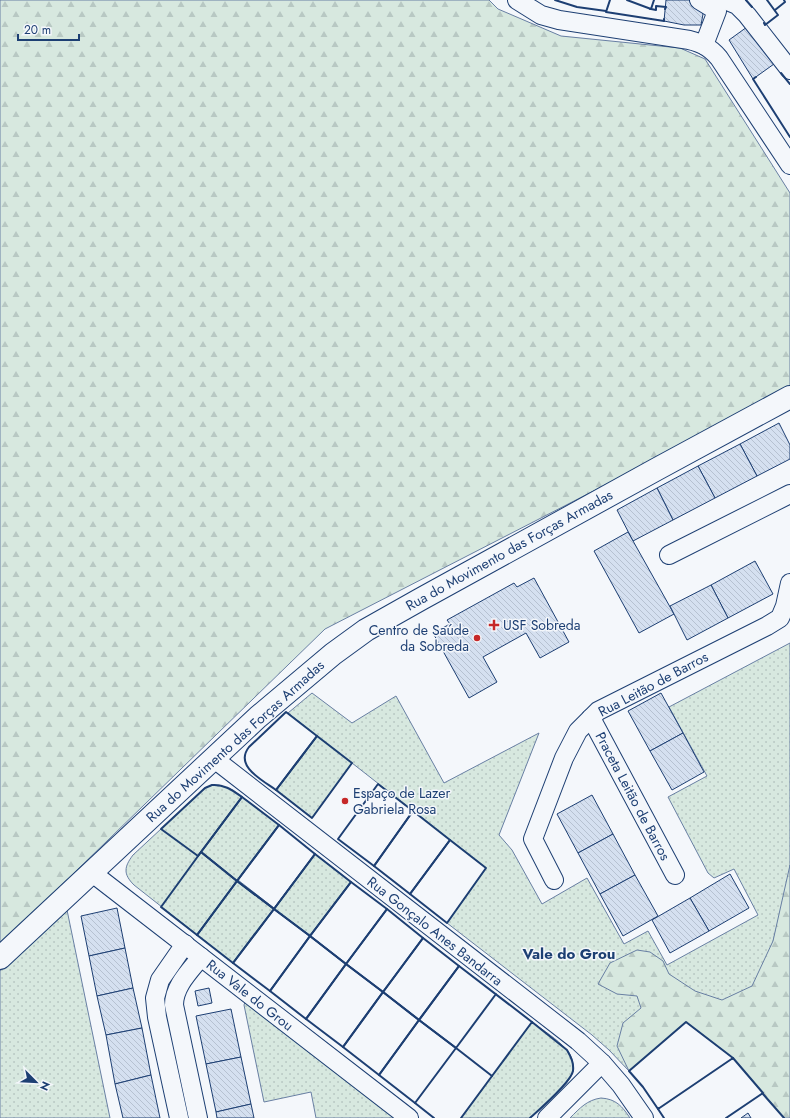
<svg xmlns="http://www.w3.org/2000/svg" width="790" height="1118" font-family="Jost,sans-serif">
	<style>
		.grass { fill: url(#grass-dots); stroke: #687fa3 }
		.forest { fill: url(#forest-firs); stroke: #687fa3 }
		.building { fill: url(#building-back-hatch); stroke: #1d3f73 }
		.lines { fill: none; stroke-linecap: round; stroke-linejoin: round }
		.minor-casing { stroke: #1d3f73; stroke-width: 20 }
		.secondary-casing { stroke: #1d3f73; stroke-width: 24 }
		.minor { stroke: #f4f7fb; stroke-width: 18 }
		.secondary { stroke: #f4f7fb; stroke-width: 22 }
		.wall { stroke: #1d3f73; stroke-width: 2 }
		.poi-dot { fill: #c62828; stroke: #f4f7fb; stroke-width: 1.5 }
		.labels { text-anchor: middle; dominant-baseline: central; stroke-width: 3; stroke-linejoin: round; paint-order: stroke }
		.street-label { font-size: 14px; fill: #1d3f73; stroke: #f4f7fb }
		.poi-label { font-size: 14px; fill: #1d3f73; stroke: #f4f7fb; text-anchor: start }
		.neighbourhood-label { font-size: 15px; font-weight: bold; fill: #1d3f73; stroke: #f4f7fb }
	</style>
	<defs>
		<pattern id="grass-dots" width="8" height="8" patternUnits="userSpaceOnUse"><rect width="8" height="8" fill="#d7e8df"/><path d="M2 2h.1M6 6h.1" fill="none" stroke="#b8c8c3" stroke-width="1.8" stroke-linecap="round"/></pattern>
		<pattern id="forest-firs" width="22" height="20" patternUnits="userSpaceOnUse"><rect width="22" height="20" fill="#d7e8df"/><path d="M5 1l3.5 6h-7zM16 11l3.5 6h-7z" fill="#b8c8c3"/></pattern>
		<pattern id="building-back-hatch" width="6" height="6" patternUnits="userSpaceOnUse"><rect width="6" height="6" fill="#d5e0f0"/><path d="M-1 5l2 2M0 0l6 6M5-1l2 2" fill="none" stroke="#b6c1d1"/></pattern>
	</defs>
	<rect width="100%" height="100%" fill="#f4f7fb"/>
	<g class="grass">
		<path d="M790,643V875L741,1067L733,1058L686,1022L629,1071L609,1050L592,1035L447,923L486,868L352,763L312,818L276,790L317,736L288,713L312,693L352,723L396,696L444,783L539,733L499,835L512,850L542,904L587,878L624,944L648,931L667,965L758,915L734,869L714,878L708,873L668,797L707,776L669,707Z"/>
		<path d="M212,785H219L233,790L279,825L238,880L274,908L315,854L351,882L310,936L274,909L233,963L134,885C123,874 124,867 133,855L205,788Z"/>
		<path d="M67,910L110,1118H0V971Z"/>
		<path d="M245,1002L395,1118H316L311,1092L264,1102L244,1005Z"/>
		<path d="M532,1022C544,1031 557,1039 566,1049C573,1056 575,1067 571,1076C567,1086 540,1109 530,1118H461Z"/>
		<path d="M601,1098C616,1099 622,1106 630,1118H570C580,1108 587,1100 601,1098Z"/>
	</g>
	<g class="forest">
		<path d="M0,0H489L498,9L561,36L680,48L705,59L790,193V390L325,629L0,945Z"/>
		<path d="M790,865V1118H784L733,1058L686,1022L629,1071L617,1046L623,1023L641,1008L637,996L617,994L598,984L610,963L637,950L650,952L663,961L669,974L695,991L722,1000L752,986L773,941Z"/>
	</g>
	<g class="building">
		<path d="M666,0H689L699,5L703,14L701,25H684L664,21Z"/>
		<path d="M747,27L774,64L753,79L729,40Z"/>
		<path d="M779,423L790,445V459L757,476L740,444Z"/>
		<path d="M740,444L757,476L715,498L698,466Z"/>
		<path d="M698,466L715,498L673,520L657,488Z"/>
		<path d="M657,488L673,520L633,541L617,510Z"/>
		<path d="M628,532L674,614L639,633L594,551Z"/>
		<path d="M755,561L773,594L728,618L711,585Z"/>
		<path d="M534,578L569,642L540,658L526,633L483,657L497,682L469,698L433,633L450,624L447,620L514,583L517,587Z"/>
		<path d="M711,585L728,618L687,640L670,606Z"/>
		<path d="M661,693L683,733L650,751L628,711Z"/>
		<path d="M683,733L704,772L672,790L650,751Z"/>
		<path d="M592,795L613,834L578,853L557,814Z"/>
		<path d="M613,834L635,875L600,894L578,853Z"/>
		<path d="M730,874L749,908L709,931L690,898Z"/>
		<path d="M635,875L658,916L623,936L600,894Z"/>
		<path d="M690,898L709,931L670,953L652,920Z"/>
		<path d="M117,908L125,948L89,956L81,916Z"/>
		<path d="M125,948L133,988L97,996L89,956Z"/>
		<path d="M133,988L142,1028L106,1035L97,996Z"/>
		<path d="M209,988L212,1003L198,1006L195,991Z"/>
		<path d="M231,1009L241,1057L206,1064L196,1016Z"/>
		<path d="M142,1028L151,1075L115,1084L106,1035Z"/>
		<path d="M241,1057L251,1104L216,1112L206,1064Z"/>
		<path d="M151,1075L160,1118H123L115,1084Z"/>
		<path d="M251,1104L254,1118H217L216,1112Z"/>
		<path d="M748,1113L751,1118H741Z"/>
	</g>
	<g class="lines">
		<defs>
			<g id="minor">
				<path d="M517,0L541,15L559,20L683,39C698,41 709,46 719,58L790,165"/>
				<path d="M699,0L717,11L704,45"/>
				<path d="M725,0L737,5L747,15L790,70"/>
				<path d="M669,555L790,494"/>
				<path d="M591,718L675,875"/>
				<path d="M213,758L578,1041L602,1063L621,1085L644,1118"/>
				<path d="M91,872L409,1118"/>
				<path d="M554,880L533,839L564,758L578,731L598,711L767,626L780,618L785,606L790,583"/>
				<path d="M179,1118L157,1017L155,998L160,980L185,944"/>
				<path d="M198,1118L174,1005C174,986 190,971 201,957"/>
				<path d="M547,1118L602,1063"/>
			</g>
			<path id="secondary" d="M0,958L258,717L333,654L366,630L421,599L657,469L790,397"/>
		</defs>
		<use href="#minor" class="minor-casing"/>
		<use href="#secondary" class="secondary-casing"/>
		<use href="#minor" class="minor"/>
		<use href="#secondary" class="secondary"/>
		<g class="wall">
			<path d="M555,0L577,7L606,11"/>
			<path d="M610,0L606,12L664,21V19"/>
			<path d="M627,0L651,9L656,10V6L666,7L665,9"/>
			<path d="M746,0L752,7"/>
			<path d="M650,9H651L654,0"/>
			<path d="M775,10L785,2L784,0"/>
			<path d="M764,23L765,25L778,15L767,0"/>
			<path d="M781,73L790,84"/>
			<path d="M756,77L753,79L790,137"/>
			<path d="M286,712L317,736L276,790C262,780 234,766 249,747Z"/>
			<path d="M317,736L352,763L312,818L276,790Z"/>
			<path d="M378,784L413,811L374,866L338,839Z"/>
			<path d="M212,785C224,784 232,790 242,797L198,856L161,829L205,788Z"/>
			<path d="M242,797L279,825L237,881L201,852Z"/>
			<path d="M413,811L450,840L410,894L374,866Z"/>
			<path d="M279,825L315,854L274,909L237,881Z"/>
			<path d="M450,840L486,868L447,923L410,894Z"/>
			<path d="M201,852L237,881L197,935L161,907Z"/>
			<path d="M315,854L351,882L310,936L274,909Z"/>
			<path d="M237,881L274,909L233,963L197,935Z"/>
			<path d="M351,882L387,909L346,964L310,936Z"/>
			<path d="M274,909L310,936L270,991L233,963Z"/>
			<path d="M387,909L423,938L383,992L346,964Z"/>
			<path d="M310,936L346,964L306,1019L270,991Z"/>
			<path d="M423,938L459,966L419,1020L383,992Z"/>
			<path d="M346,964L383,992L343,1047L306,1019Z"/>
			<path d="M383,992L419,1020L379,1075L343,1047Z"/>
			<path d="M496,994L456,1048L419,1020L459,966L532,1022L492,1076L456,1048L496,994"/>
			<path d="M419,1020L456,1048L415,1103L379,1075Z"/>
			<path d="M686,1022L733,1058L658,1109L643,1087L629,1071Z"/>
			<path d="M763,1094L784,1118"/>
			<path d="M415,1103L434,1118"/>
			<path d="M659,1108L658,1109L664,1118"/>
			<path d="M461,1118L492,1076"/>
			<path d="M530,1118C540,1109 571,1082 573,1071C574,1063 571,1057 567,1050L532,1022V1023"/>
			<path d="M726,1118L763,1093L733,1058L732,1059"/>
		</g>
	</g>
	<g class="poi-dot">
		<path d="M492 619h4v4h4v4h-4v4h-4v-4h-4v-4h4z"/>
		<circle cx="477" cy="638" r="4"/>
		<circle cx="345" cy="801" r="4"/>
	</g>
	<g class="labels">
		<g class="street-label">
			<text transform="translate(509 550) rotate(-29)">Rua do Movimento das Forças Armadas</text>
			<text transform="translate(653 684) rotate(-28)">Rua Leitão de Barros</text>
			<text transform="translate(235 741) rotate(-42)">Rua do Movimento das Forças Armadas</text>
			<text transform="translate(633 796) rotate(62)">Praceta Leitão de Barros</text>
			<text transform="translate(435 931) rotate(38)">Rua Gonçalo Anes Bandarra</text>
			<text transform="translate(250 995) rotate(38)">Rua Vale do Grou</text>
		</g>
		<g class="poi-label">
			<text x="503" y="625">USF Sobreda</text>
			<text x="469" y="630" text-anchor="end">Centro de Saúde<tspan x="469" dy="16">da Sobreda</tspan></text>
			<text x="353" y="793">Espaço de Lazer<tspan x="353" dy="16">Gabriela Rosa</tspan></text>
		</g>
		<g class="neighbourhood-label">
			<text x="569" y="954">Vale do Grou</text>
		</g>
	</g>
	<g transform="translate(36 1082) rotate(114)" stroke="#f4f7fb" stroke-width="3" paint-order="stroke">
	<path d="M0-3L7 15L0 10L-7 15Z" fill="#1d3f73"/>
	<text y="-6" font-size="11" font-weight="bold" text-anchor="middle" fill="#1d3f73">N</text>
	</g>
	<path d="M18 34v6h61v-6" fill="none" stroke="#1d3f73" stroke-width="2"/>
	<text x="24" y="34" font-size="12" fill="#1d3f73" stroke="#f4f7fb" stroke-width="3" paint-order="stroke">20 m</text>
</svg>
